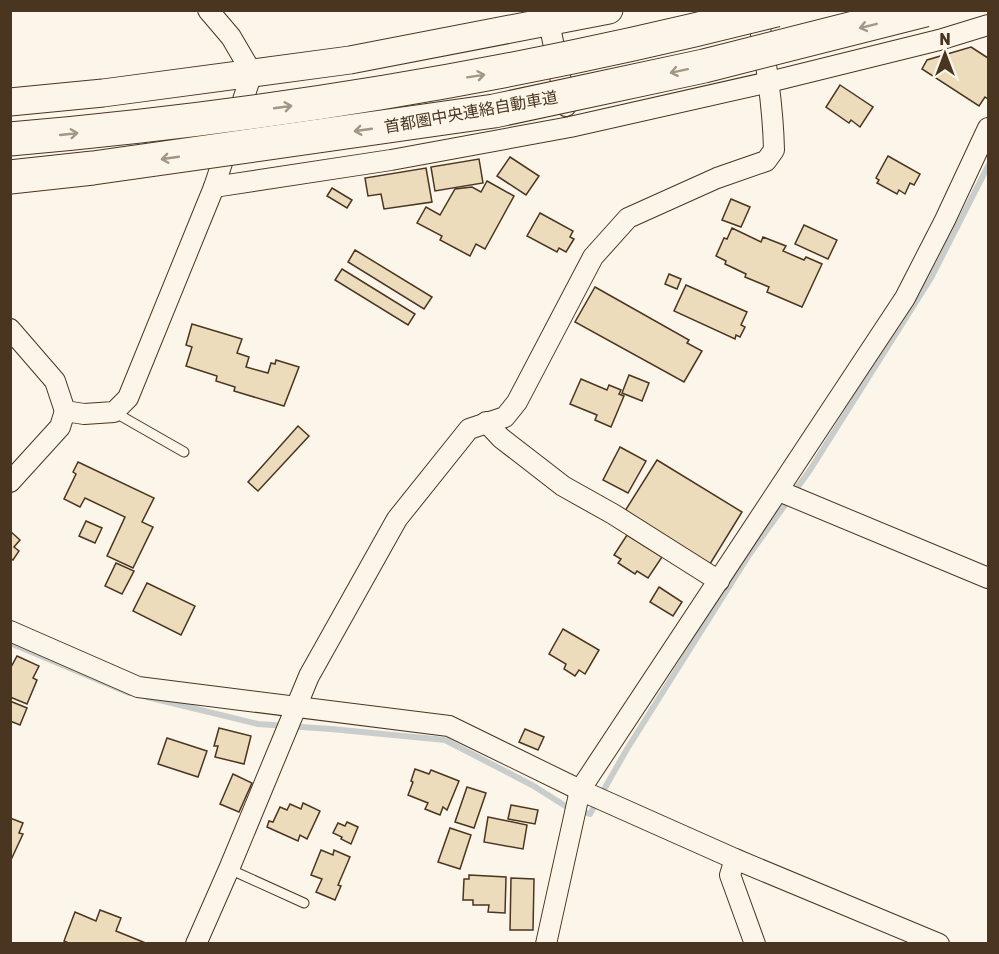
<svg xmlns="http://www.w3.org/2000/svg" width="999" height="954" font-family="Rubik,'Noto Sans JP',sans-serif">
	<style>
		.lines { fill: none; stroke-linecap: round; stroke-linejoin: round }
		.stream { stroke: #c9cecd; stroke-width: 6 }
		.building { fill: #ecdcbc; stroke: #4a3520; stroke-width: 1.5 }
		.lane-casing { stroke: #4a3520; stroke-width: 11 }
		.street-casing { stroke: #4a3520; stroke-width: 22 }
		.secondary-casing { stroke: #4a3520; stroke-width: 29 }
		.lane { stroke: #fbf6e9; stroke-width: 9 }
		.street { stroke: #fbf6e9; stroke-width: 20 }
		.secondary { stroke: #fbf6e9; stroke-width: 27 }
		.highway-bridge-casing { stroke: #4a3520; stroke-width: 35; stroke-linecap: butt }
		.highway-bridge { stroke: #fbf6e9; stroke-width: 33 }
		.oneway { stroke: #a29684 }
		.labels { text-anchor: middle; dominant-baseline: central; stroke-width: 4.5; stroke-linejoin: round; paint-order: stroke }
		.street-label { font-size: 16px; fill: #4a3520; stroke: #fbf6e9 }
	</style>
	<rect width="100%" height="100%" fill="#fbf6e9"/>
	<g class="lines">
		<g class="stream">
			<path d="M10,643L129,693"/>
			<path d="M147,697L258,724L331,729L445,740L532,785L567,807L590,814L627,749L749,555L810,470L931,278L988,166"/>
		</g>
	</g>
	<g class="building">
		<path d="M971,47L988,58V99L985,97L979,106L922,69L927,60Z"/>
		<path d="M840,85L873,107L860,127L851,120L849,123L826,107Z"/>
		<path d="M888,156L920,174L914,185L910,183L905,194L899,190L897,194L877,183L879,180L876,178Z"/>
		<path d="M510,157L539,176L526,195L497,176Z"/>
		<path d="M479,159L483,183L435,191L431,167Z"/>
		<path d="M426,168L432,202L384,209L381,194L368,196L365,178Z"/>
		<path d="M487,181L514,196L485,249L476,244L470,256L440,240L442,236L417,223L426,207L440,215L455,189L472,187L481,192Z"/>
		<path d="M332,188L352,200L347,208L327,196Z"/>
		<path d="M731,199L750,207L741,227L722,220Z"/>
		<path d="M540,213L573,231L570,237L574,239L566,252L559,248L557,252L527,236Z"/>
		<path d="M804,225L837,240L828,259L795,244Z"/>
		<path d="M732,228L761,242L763,237L786,246L783,251L804,260L806,257L822,264L802,307L767,292L769,287L745,277L746,274L725,264L726,261L716,256L724,238L727,239Z"/>
		<path d="M355,250L432,297L424,309L348,262Z"/>
		<path d="M342,269L415,314L408,325L335,280Z"/>
		<path d="M669,274L681,279L677,289L665,284Z"/>
		<path d="M686,285L747,312L741,325L745,327L740,337L736,335L735,339L674,311Z"/>
		<path d="M595,287L689,340L687,343L702,351L684,382L575,322Z"/>
		<path d="M192,324L242,339L237,353L249,357L246,367L268,373L271,363L275,364L276,360L299,367L284,406L234,391L235,387L216,381L217,376L186,366L192,347L186,345Z"/>
		<path d="M629,375L649,383L642,401L622,393Z"/>
		<path d="M581,379L607,390L609,385L621,390L619,394L624,396L611,427L595,420L597,415L570,404Z"/>
		<path d="M298,426L309,436L258,491L248,482Z"/>
		<path d="M620,447L646,461L628,493L603,480Z"/>
		<path d="M657,460L742,512L710,564L625,511Z"/>
		<path d="M78,462L154,498L142,522L153,527L133,568L107,556L125,517L85,498L80,507L64,499L76,474L73,472Z"/>
		<path d="M86,521L102,528L95,543L79,536Z"/>
		<path d="M10,531L20,540L14,547L19,551L13,560L10,558Z"/>
		<path d="M627,535L662,557L648,578L637,571L635,574L618,563L621,559L614,555Z"/>
		<path d="M116,563L134,571L122,594L105,586Z"/>
		<path d="M147,583L195,606L181,635L133,611Z"/>
		<path d="M659,587L682,602L673,616L650,602Z"/>
		<path d="M563,629L599,650L585,674L579,670L575,676L564,669L566,664L549,654Z"/>
		<path d="M17,656L39,666L33,678L37,680L27,704L10,697V669Z"/>
		<path d="M10,701L27,708L20,725L10,721Z"/>
		<path d="M219,728L251,736L244,764L215,757L218,746H214Z"/>
		<path d="M525,729L544,737L538,750L519,742Z"/>
		<path d="M167,738L207,751L198,777L158,764Z"/>
		<path d="M415,769L429,774L431,770L459,781L447,810L443,807L440,815L425,809L428,803L408,795L413,782L411,781Z"/>
		<path d="M233,774L252,783L239,812L220,804Z"/>
		<path d="M467,787L486,793L474,828L455,822Z"/>
		<path d="M303,803L320,811L307,839L300,835L298,841L267,827L269,821L273,822L280,807L287,810L290,804L301,809Z"/>
		<path d="M511,805L538,810L535,824L508,819Z"/>
		<path d="M488,817L527,825L523,849L484,842Z"/>
		<path d="M10,818L23,823L19,833L23,834L10,862Z"/>
		<path d="M347,822L358,827L351,844L341,839L342,837L333,833L338,823L345,826Z"/>
		<path d="M450,828L471,835L460,869L438,862Z"/>
		<path d="M321,850L333,855L334,850L350,857L338,885L341,886L335,900L316,892L322,879L311,875Z"/>
		<path d="M469,875L506,877L505,913L488,912L489,905H473V900H463L464,879H469Z"/>
		<path d="M511,878L534,879L533,930H510Z"/>
		<path d="M100,910L121,918L116,931L148,944H71L64,941L75,912L96,921Z"/>
	</g>
	<g class="lines">
		<defs>
			<g id="lane">
				<path d="M114,412L184,452"/>
				<path d="M229,869L304,903"/>
			</g>
			<g id="street">
				<path d="M549,22L566,106"/>
				<path d="M214,187L391,160L570,127L769,82L939,40L988,25"/>
				<path d="M10,329L55,381L65,411L84,414L114,412L128,398L214,187L252,73L231,37L208,10"/>
				<path d="M486,422L501,438L563,486L613,514L719,581"/>
				<path d="M10,482L60,427L65,411"/>
				<path d="M779,491L988,578"/>
				<path d="M10,631L138,687L449,726L580,790L735,859L939,944"/>
				<path d="M735,859L730,875L755,944"/>
				<path d="M196,944L229,869L309,676L397,519L469,429L505,417L517,402L593,257L628,218L717,178L766,161L774,150C773,103 765,57 757,10"/>
				<path d="M546,944L580,790L905,298L945,220L988,128"/>
			</g>
			<path id="secondary" d="M10,102L103,93L350,60L609,10"/>
		</defs>
		<use href="#lane" class="lane-casing"/>
		<use href="#street" class="street-casing"/>
		<use href="#secondary" class="secondary-casing"/>
		<use href="#lane" class="lane"/>
		<use href="#street" class="street"/>
		<use href="#secondary" class="secondary"/>
		<defs>
			<g id="highway-bridge">
				<path d="M10,139C268,117 525,74 776,10"/>
				<path d="M10,177L93,168L494,111L704,66L925,10"/>
			</g>
		</defs>
		<use href="#highway-bridge" class="highway-bridge-casing"/>
		<use href="#highway-bridge" class="highway-bridge"/>
	</g>
	<defs><path id="oneway-shaft" d="M-6 0H5M1.5-3L5.5 0L1.5 3" fill="none" stroke-width="1.6" stroke-linecap="round" stroke-linejoin="round" transform="scale(1.5)"/></defs>
	<g class="oneway">
		<use href="#oneway-shaft" transform="translate(868 26) rotate(166)"/>
		<use href="#oneway-shaft" transform="translate(679 71) rotate(168)"/>
		<use href="#oneway-shaft" transform="translate(476 76) rotate(-9)"/>
		<use href="#oneway-shaft" transform="translate(283 107) rotate(-8)"/>
		<use href="#oneway-shaft" transform="translate(363 130) rotate(172)"/>
		<use href="#oneway-shaft" transform="translate(69 134) rotate(-6)"/>
		<use href="#oneway-shaft" transform="translate(170 158) rotate(172)"/>
	</g>
	<g class="labels">
		<g class="street-label">
			<text transform="translate(471 112) rotate(-10)">首都圏中央連絡自動車道</text>
		</g>
	</g>
	<rect width="999" height="954" fill="none" stroke="#4a3520" stroke-width="24"/>
	<g transform="translate(945 54)" stroke="#fbf6e9" stroke-width="4.5" paint-order="stroke">
	<path d="M0-4.5L10 22L0 15L-10 22Z" fill="#4a3520"/>
	<text y="-9" font-size="16" font-weight="bold" text-anchor="middle" fill="#4a3520">N</text>
	</g>
</svg>
